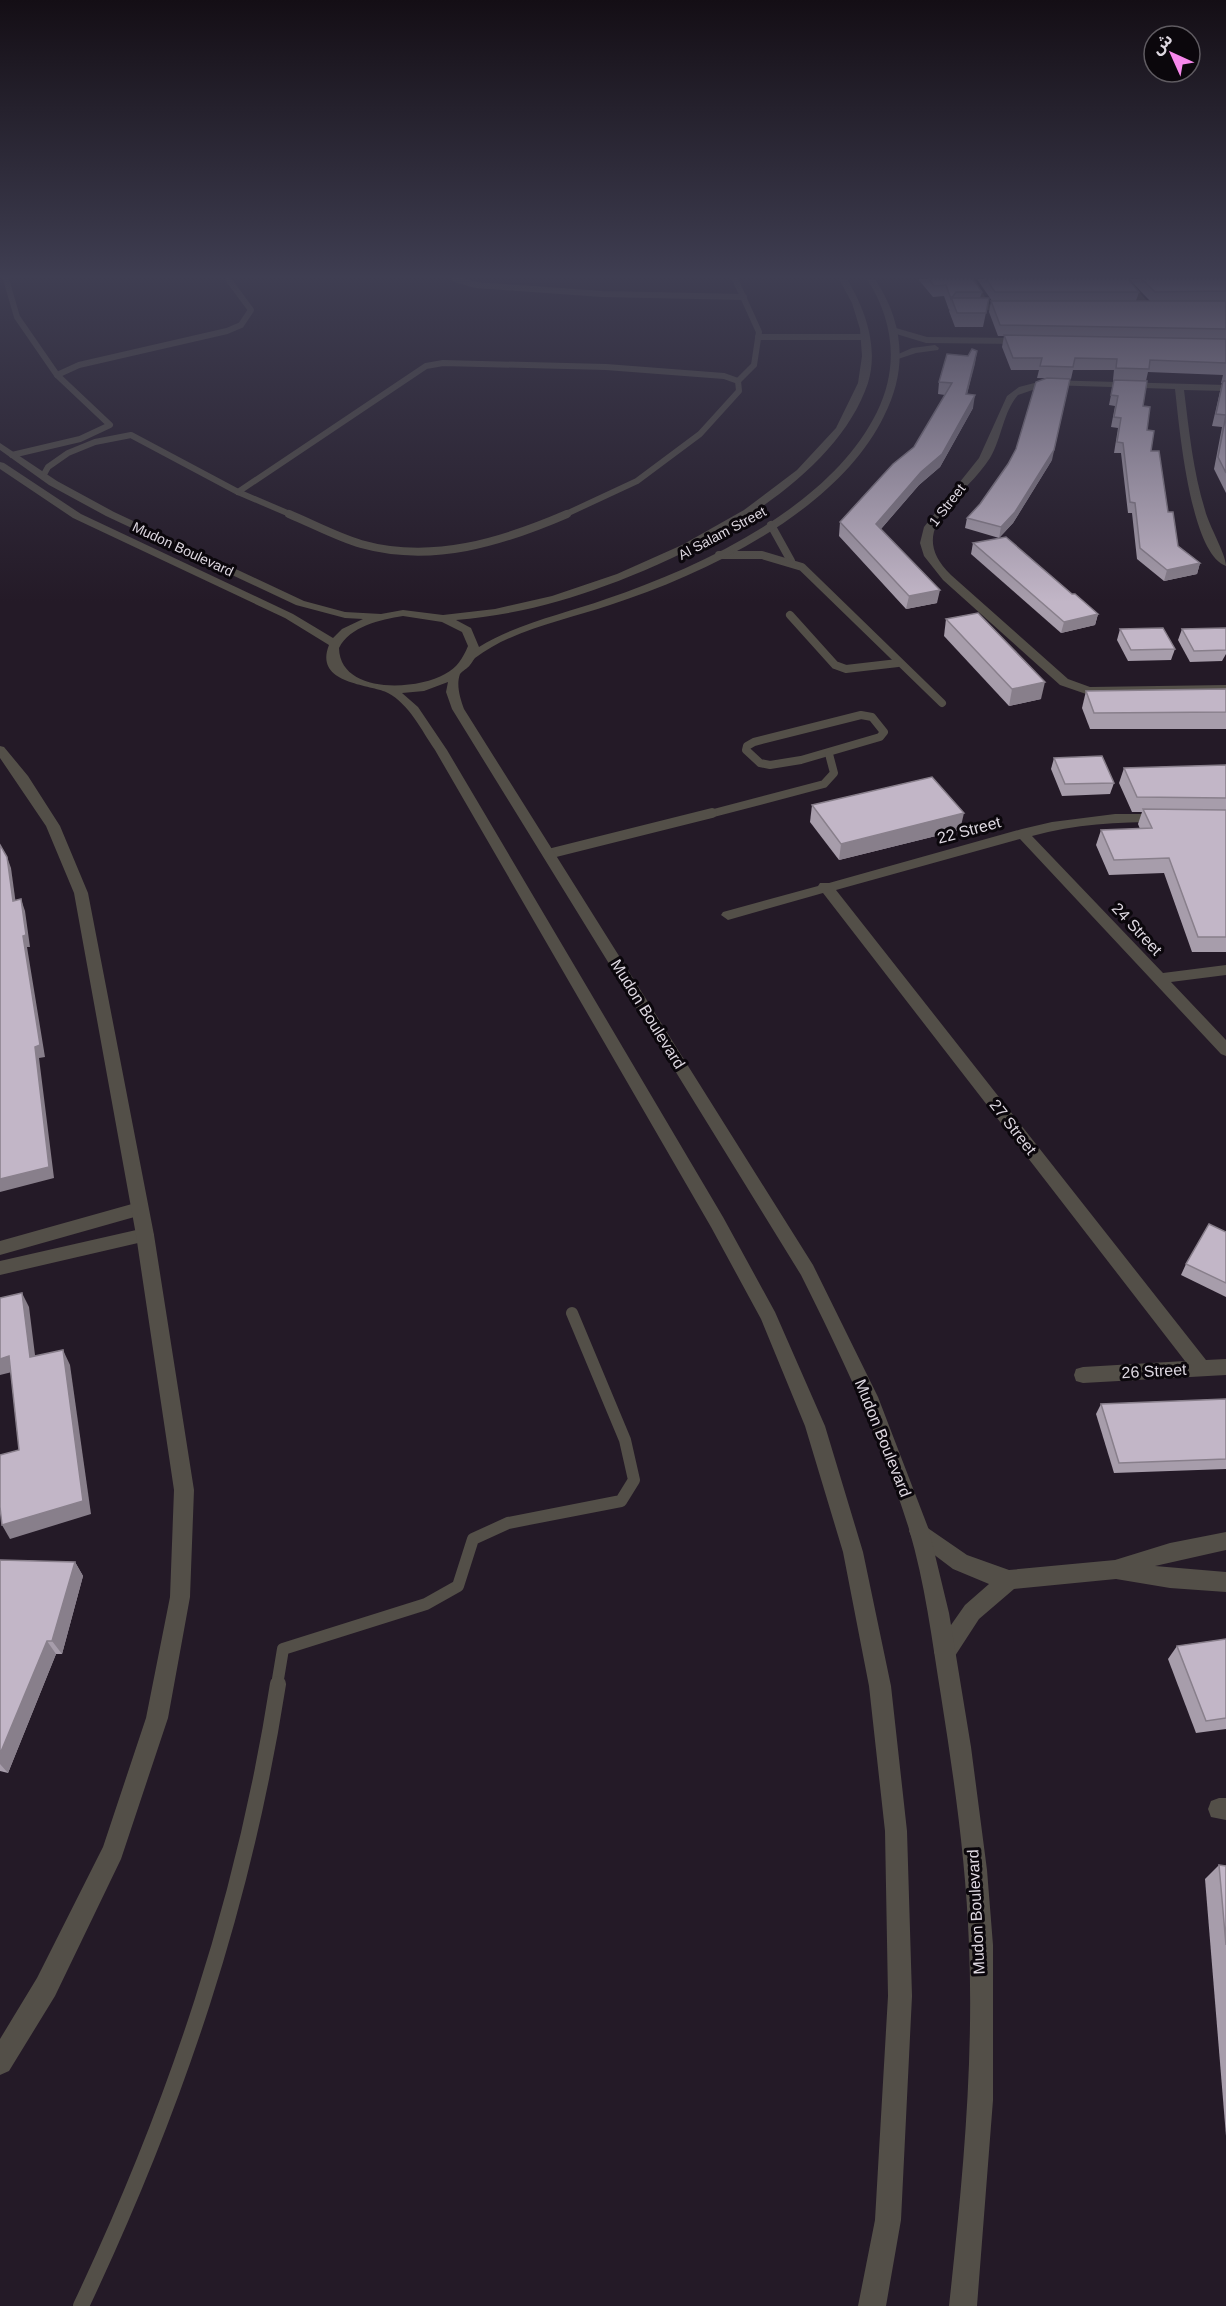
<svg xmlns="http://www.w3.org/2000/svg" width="1226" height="2306" font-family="Arial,'Noto Sans Arabic',sans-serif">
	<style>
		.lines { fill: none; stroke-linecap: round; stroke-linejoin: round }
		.service-far4 { stroke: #534f48; stroke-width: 6 }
		.service-far3 { stroke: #534f48; stroke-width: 8 }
		.service-far2 { stroke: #534f48; stroke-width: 10 }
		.service-far1 { stroke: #534f48; stroke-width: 12 }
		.service { stroke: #534f48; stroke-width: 16 }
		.minor { fill: #534f48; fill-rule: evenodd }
		.tertiary { fill: #534f48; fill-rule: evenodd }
		.wall { fill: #a79dab }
		.shaded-wall { fill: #887f8b }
		.building { fill: #c2b6c7; stroke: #887f8b; stroke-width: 1.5 }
		.labels { text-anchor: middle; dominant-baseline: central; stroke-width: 6; stroke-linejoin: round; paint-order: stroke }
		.far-street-label { font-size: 14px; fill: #ded8e1; stroke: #0b070c }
		.street-label { font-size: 16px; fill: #ded8e1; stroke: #0b070c }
	</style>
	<rect width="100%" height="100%" fill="#241a27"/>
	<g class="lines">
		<g class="service-far4">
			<path d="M6,279L17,317L57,375L110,425L80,439L12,455"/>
			<path d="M455,279L476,285L602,294L744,297"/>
			<path d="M735,279L759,332L754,365L738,381"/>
			<path d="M758,337H866"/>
			<path d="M57,375L79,365L227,331L241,325L251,310L228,279"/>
			<path d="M43,476L48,467L68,453L95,442L131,435L238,492"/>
			<path d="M238,492L292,515"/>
			<path d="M238,492L426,366L443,363L606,367L724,376L738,381L739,391L700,434L637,481L564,515"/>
		</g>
		<g class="service-far3">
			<path d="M289,514C313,524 337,537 361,544C432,564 502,542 567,514"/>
			<path d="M771,525L791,561"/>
			<path d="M719,555H762L802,567L942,703"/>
			<path d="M790,615L835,665L846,669L898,663"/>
			<path d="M861,715L872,717L884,732L880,737L801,760L770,765L760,763L746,750L747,746L754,742Z"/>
			<path d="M706,815L824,784L834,773L829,754"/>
		</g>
		<path class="service-far2" d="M548,854L712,813"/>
		<path class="service-far1" d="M277,1685L283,1649L426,1604L458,1586L473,1539L508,1523L621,1501L634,1480L625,1440L572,1313"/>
		<path class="service" d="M81,2306C176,2105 244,1903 278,1684"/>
		<g class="minor">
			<path d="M966,279H974L993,310H987Z"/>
			<path d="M1118,279H1127L1151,305V309H1145Z"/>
			<path d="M896,328L927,337L1025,338L1029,341L1025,344L926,343L893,333L892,331Z"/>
			<path d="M935,345L939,348L938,350L916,353L898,359L894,356L912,348Z"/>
			<path d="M1046,380L1226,385V391L1184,390C1189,430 1193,471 1205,510C1209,526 1226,554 1226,566C1190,554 1179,424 1175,389L1047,385L1018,395C1003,412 1002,438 990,458C965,498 902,528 951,575L1068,679L1090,687L1226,685V693L1089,695L1060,685L943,580L924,556L920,543L924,527L979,458L1007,396L1019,387Z"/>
			<path d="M1115,814H1162L1169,818L1162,822C1118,822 1075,824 1032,836L1163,973L1226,965V975L1171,982L1226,1040V1056L1221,1054L1020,839L836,890L1206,1360L1226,1359V1375L1083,1383L1076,1381L1074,1375L1076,1369L1083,1367L1185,1361L823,893L728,920L721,915L723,912L818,886L820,883H829L1022,829L1052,822Z"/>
			<path d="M139,1202L145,1204L148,1209L145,1214L0,1255V1241Z"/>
			<path d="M145,1228L151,1230L154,1235L151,1240L0,1275V1261Z"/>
			<path d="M919,1522L967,1555L1009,1570L1115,1560L1170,1543L1226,1532V1550L1155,1566L1226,1572V1592L1170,1588L1116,1579L1014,1589L979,1619L953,1659L945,1662L937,1659L934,1652L937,1645L965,1605L989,1584L953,1569L912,1538L909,1531L912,1524Z"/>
			<path d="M1219,1798H1226V1820L1211,1817L1208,1809L1211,1801Z"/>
		</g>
		<g class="tertiary">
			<path d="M839,279H847C865,309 879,347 868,383C831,493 663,571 559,601C525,611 491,617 456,620L471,628L479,647C518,623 564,614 606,599C703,566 830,507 877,412C899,367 894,321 867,279H875C904,323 908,369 884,416C838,511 706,574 610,605C566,620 513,629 475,658C473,660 472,663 470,665C468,668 462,671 460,674C456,685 460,698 464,709L813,1265L878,1397L929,1530L949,1613L971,1747L987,1870L993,1945V2100L977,2306H949C962,2186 974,2066 969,1945C966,1861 954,1779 941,1696C932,1640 925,1583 909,1529C882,1441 842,1357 801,1275L452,709L446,692L448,682L424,691L402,693L418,707L447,750L723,1217L775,1312L825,1426L863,1552L891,1686L907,1831L912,1996L901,2220L886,2306H858L875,2220L888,1996L885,1831L869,1686L843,1552L805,1426L761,1319L711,1227L435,750C422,731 409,704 388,693C372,684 313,685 329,645L285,618L73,518L0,469V462L4,463L81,514L293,614L333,638L342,629L363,619L345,618L296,605L106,516L49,485L0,450V443L57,481L114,512L304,601L345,612L381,614L403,610L443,615L495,609L552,596L617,574L682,545L744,510L797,470L836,428L858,383L862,356L860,329L852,303ZM403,616L442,622L462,632L468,646C463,658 457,668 445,674C415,691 340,694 339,648C350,626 380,620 403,616Z"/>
			<path d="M0,746L4,747L28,776L60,826L88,893L154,1235L194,1490L190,1597L168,1718L121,1859L55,1996L9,2071L0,2075V2039L37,1978L103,1847L146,1718L170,1597L174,1490L136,1235L74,893L46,826L0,758Z"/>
		</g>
	</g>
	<g class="wall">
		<path d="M918,279H973L982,292L980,298H989L983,327H955L949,311L950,309L949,310L944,296L933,297Z"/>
		<path d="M977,279H1128L1139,292L1136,301H1150L1129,279H1226V493L1214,469L1222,427L1212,426L1222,383H1221L1223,375L1148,372L1146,381L1143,406L1151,451L1168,512L1178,546L1200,563L1197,574L1164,581L1137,559L1132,513H1128L1121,453H1114L1118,428L1111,427L1115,406L1109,405L1114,380H1136H1113L1114,370H1073L1071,379L1037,378L1039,370H1011L1002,347L1004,336H998L989,312L991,301H992Z"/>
		<path d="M977,351L967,394L973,408L940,467L919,485L881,529L937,603L906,609L839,536L840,522L914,447L945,395L938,394L939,382L968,356Z"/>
		<path d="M1052,460L1013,523L999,538L965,528L967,518Z"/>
		<path d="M973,543L1098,614L1095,625L1061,633L971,554Z"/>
		<path d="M946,619L1041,699L1009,706L944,636Z"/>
		<path d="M1226,628V654L1222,661L1190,662L1178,640L1182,629Z"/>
		<path d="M1120,629L1175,649L1171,660L1128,661L1117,640Z"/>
		<path d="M1226,689V729H1090L1082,708L1086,691Z"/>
		<path d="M1054,758L1114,783L1110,794L1062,796L1051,769Z"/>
		<path d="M1226,765V952H1192L1164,873L1109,875L1096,845L1101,830L1140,829L1138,824L1142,812H1132L1119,783L1124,768Z"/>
		<path d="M812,805L960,830L839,860L810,822Z"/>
		<path d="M1226,1232V1297L1181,1275L1186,1264Z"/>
		<path d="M1226,1399V1469L1114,1473L1096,1414L1101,1404Z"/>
		<path d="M0,1560L75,1562L83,1576L62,1654H56L8,1773L0,1771Z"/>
		<path d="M1226,1639V1729L1196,1733L1168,1659L1177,1646Z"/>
		<path d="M1219,1865L1226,1866V2136L1205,1879Z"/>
	</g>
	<g class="shaded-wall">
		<path d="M977,351L975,364L964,406L966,394Z"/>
		<path d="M1070,379L1052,460L1013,523L999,538L1001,527Z"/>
		<path d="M975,395L973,408L940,467L919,485L874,537L876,524Z"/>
		<path d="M1200,563L1197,574L1164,581L1167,570Z"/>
		<path d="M940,590L937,603L906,609L909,596Z"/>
		<path d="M1098,614L1095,625L1061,633L1064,622Z"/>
		<path d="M1045,682L1041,699L1009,706L1012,689Z"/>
		<path d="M964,813L960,830L839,860L841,844Z"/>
		<path d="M7,857L11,868L17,912L13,901Z"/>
		<path d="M21,899L25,911L30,947H27L45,1057L39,1058L54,1178L0,1192V1179L35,1047L23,936Z"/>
		<path d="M22,1293L29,1307L37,1371L30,1357Z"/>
		<path d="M63,1350L70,1365L91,1514L10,1539L2,1525Z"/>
		<path d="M9,1356L16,1371L0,1375V1359Z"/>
		<path d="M75,1562L83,1576L62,1654L52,1641Z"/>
		<path d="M47,1641L56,1654L8,1773L0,1764V1754Z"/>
	</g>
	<g class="building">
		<path d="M929,279H973L982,292H956L951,299L946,285L934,286Z"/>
		<path d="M986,279H1128L1139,292H995Z"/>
		<path d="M1142,279H1226V291L1155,292Z"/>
		<path d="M951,297L953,298H989L986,313H957Z"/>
		<path d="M991,301H1226V329L1000,325Z"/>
		<path d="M1004,335L1226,339V363L1150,360L1149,369L1116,368L1117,359L1075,358L1073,367L1040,366L1042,358H1013Z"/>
		<path d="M972,349L977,351L966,394L975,395L942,454L921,472L876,524L940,590L909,596L840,522L893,464L914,447L952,383L939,382L947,354L968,356Z"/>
		<path d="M1047,378L1070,379L1054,450L1015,512L1001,527L967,518L980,504L1008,464L1016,449L1036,382Z"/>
		<path d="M1114,380L1147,381L1143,406L1150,407L1147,430L1154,431L1151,451H1159L1168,512H1173L1178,546L1200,563L1167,570L1140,548L1135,503L1130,502L1123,443L1117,442L1121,418L1114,417L1118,396L1111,395Z"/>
		<path d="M1223,381H1226V473L1218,457L1226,415L1216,414Z"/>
		<path d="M1006,537L1072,594H1075L1098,614L1064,622L973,543Z"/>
		<path d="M978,613L1045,682L1012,689L946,619Z"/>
		<path d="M1163,628L1175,649L1131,650L1120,629Z"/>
		<path d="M1226,628V650L1194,651L1182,629Z"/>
		<path d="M1226,689V712L1094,713L1086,691Z"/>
		<path d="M1102,756L1114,783L1065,784L1054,758Z"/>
		<path d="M1226,765V798L1137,797L1124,768Z"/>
		<path d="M932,777L964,813L841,844L812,805Z"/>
		<path d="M1143,809L1226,810V937H1198L1169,858L1114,860L1101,830L1152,828Z"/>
		<path d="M0,845L7,857L13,901L21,899L26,935L23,936L40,1045L35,1047L49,1167L0,1179Z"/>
		<path d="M1209,1224L1226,1232V1283L1186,1264Z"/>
		<path d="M22,1293L30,1357L63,1350L83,1501L2,1525L0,1507V1455L19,1450L9,1356L0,1359V1298Z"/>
		<path d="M1226,1399V1459L1119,1463L1101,1404Z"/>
		<path d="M0,1560L75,1562L52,1641H47L0,1754Z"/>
		<path d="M1226,1639V1718L1206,1721L1177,1646Z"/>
		<path d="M1219,1865L1226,1866V1945Z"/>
	</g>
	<linearGradient id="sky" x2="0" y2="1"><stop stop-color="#140e15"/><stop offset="0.46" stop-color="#3f3e52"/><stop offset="1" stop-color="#3f3e52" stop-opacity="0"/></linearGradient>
	<rect width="1226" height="602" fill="url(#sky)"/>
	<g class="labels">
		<g class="far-street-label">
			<text transform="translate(947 505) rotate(-52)">1 Street</text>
			<text transform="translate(722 533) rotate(-28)">Al Salam Street</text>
			<text transform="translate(183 549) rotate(25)">Mudon Boulevard</text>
		</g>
		<g class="street-label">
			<text transform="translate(969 830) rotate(-15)">22 Street</text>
			<text transform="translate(1137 929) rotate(47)">24 Street</text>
			<text transform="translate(648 1014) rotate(58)">Mudon Boulevard</text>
			<text transform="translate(1013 1127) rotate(52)">27 Street</text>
			<text transform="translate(1154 1371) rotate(-3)">26 Street</text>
			<text transform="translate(883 1438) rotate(68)">Mudon Boulevard</text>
			<text transform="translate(976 1912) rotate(-93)">Mudon Boulevard</text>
		</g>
	</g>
	<g transform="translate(1172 54) rotate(315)"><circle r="28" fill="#0b070c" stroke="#5f5b61" stroke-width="1.5"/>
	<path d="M0-4.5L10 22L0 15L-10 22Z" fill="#f788ec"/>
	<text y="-9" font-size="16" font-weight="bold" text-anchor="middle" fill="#ded8e1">ش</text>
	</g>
</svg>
